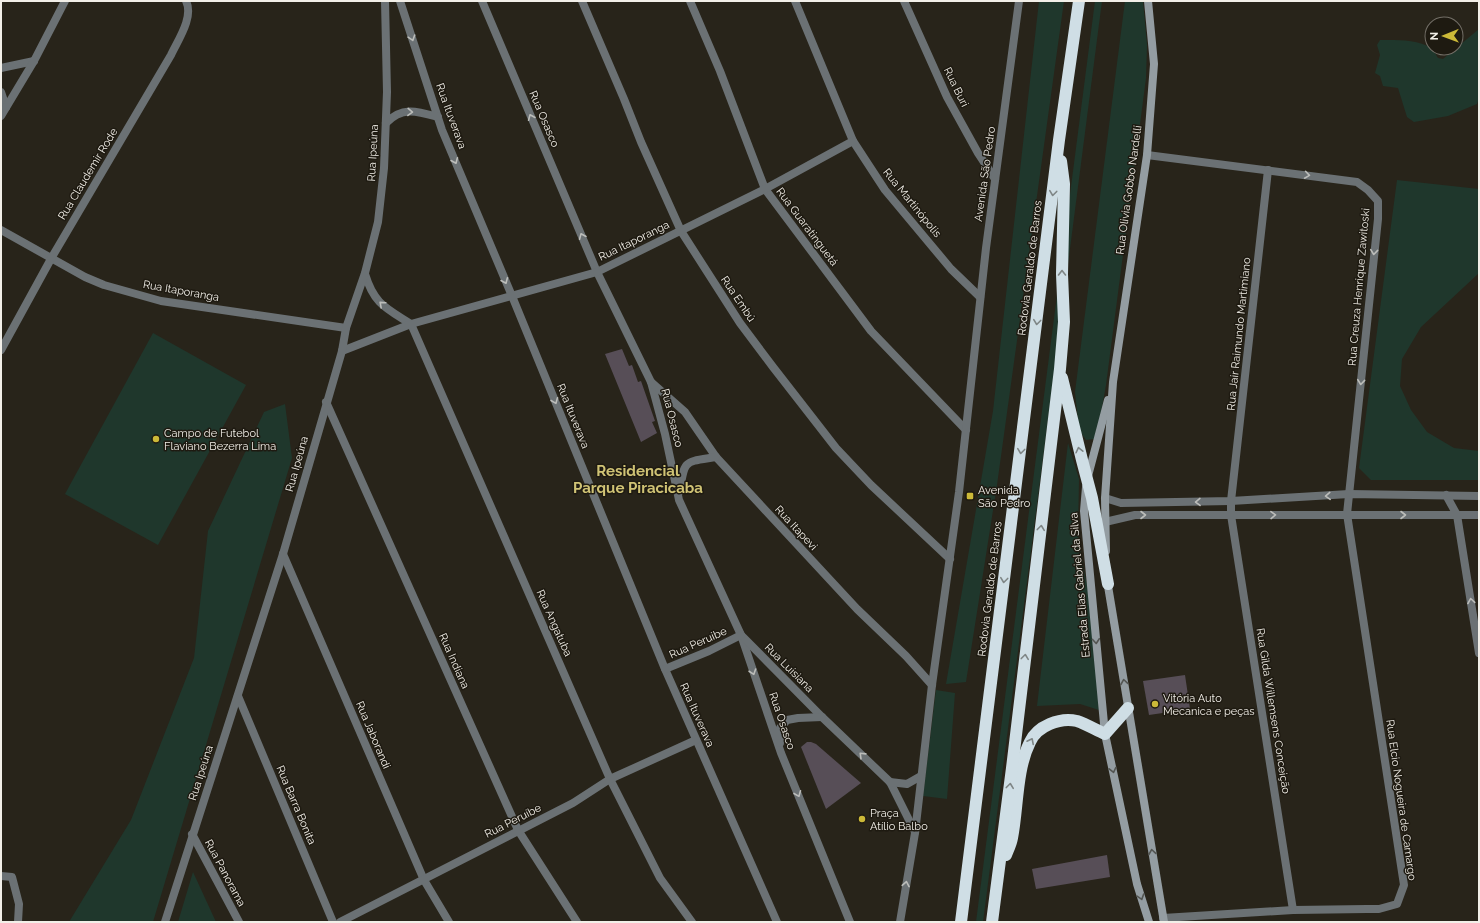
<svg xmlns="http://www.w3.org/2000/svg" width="1480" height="923" font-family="Raleway,sans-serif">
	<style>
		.green { fill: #1f372c }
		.building { fill: #574e57 }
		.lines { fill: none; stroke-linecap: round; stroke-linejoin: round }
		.street { stroke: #6b7174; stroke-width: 8 }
		.secondary { stroke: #949da2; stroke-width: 8 }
		.highway { stroke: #cfdee5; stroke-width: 12 }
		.oneway { stroke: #bcbdba }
		.oneway2 { stroke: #7f8686 }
		.oneway3 { stroke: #535552 }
		.poi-dot { fill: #ccb938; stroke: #1e1a11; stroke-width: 1.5 }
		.labels { text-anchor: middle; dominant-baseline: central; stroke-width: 3; stroke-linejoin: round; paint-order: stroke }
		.street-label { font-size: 11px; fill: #f2efe8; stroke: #1e1a11 }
		.poi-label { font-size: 11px; fill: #f2efe8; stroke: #1e1a11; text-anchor: start }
		.district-label { font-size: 15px; font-weight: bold; fill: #d0c375; stroke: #1e1a11 }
	</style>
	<rect width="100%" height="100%" fill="#28241a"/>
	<g class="green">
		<path d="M1039,1H1064L997,485L966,682L946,684L993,411Z"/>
		<path d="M1095,1H1102L983,922H976Z"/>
		<path d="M1125,1H1143L1147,45L1146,78L1106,385L1101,413L1094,439L1086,440L1079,430L1075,392Z"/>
		<path d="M1479,29V98L1477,104L1448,116L1414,122L1407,117L1398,88L1383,86L1380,76L1375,73L1380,55L1377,45L1380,40C1394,40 1418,39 1431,48C1434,50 1436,55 1438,58L1443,59Z"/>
		<path d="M1397,180L1479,189V273L1421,327L1402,359L1400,386L1411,410L1427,432L1454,448L1479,451V480H1371L1359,468Z"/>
		<path d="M153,333L246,385L158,545L65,494Z"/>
		<path d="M285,404L292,458L153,922H69L131,820L194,658L208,531L264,412Z"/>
		<path d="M1068,443L1079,479L1078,533L1084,571L1091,603L1099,710L1080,704L1037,706Z"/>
		<path d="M936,690L955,693L947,799L923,796Z"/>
		<path d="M193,872L216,922H178Z"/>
	</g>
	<g class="building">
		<path d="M622,349L629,366L632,365L638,382L641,381L655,421L652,422L657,433L641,442L605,354Z"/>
		<path d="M1185,675L1190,709L1149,715L1143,681Z"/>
		<path d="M807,742H811L816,744L861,783L826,809L801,747Z"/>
		<path d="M1107,855L1110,877L1036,889L1032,869Z"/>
	</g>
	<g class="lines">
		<g class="street">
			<path d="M400,1L442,130L512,296L665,669L777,922"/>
			<path d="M482,1L597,272L651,382L665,434L679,500L741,635L781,753L850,922"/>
			<path d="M582,1L624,99L641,142L681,231L740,323L773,367L836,448L871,485L950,559"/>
			<path d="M690,1L720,71L765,189L871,331L966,430"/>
			<path d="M795,1L853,141L885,190L951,269L980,297"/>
			<path d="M904,1L947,97L978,153L995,179"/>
			<path d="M1,68L34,61"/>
			<path d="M1,92L6,107"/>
			<path d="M1,116L34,61L65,1"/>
			<path d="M386,123C402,106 417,111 438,117"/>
			<path d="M1147,155L1357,182L1368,190L1378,201V219L1347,514L1404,885L1397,904L1379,909H1367L1293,910L1163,918"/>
			<path d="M1268,170L1231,501V515L1293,910"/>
			<path d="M1,230L85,277L104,285L161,301L346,328"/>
			<path d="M365,274C374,304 386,308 411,324L610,779L660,878L692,922"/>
			<path d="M1,350L52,257L171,55C178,40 194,17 186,1"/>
			<path d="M342,351L411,324L597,272L765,189L853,141"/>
			<path d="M651,382L685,412L716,457L857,609L906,656L932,685"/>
			<path d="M326,402L518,830L577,922"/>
			<path d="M680,491C684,459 685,462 716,457"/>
			<path d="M1446,495L1457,515L1479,653"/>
			<path d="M1105,498L1121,503L1231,501L1349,494L1479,496"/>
			<path d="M1105,522L1135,515H1479"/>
			<path d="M283,554L424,880L449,922"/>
			<path d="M743,637L822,717L890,782L915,832"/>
			<path d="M665,669L709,651L741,635"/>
			<path d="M238,696L333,922"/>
			<path d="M780,743V728L787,720L798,718L822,717"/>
			<path d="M890,782L907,784L921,776"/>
			<path d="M192,834L239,922"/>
			<path d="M1,876L12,877L19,904L18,922"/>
			<path d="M165,922L283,554L342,351L346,328L365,273L378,222L384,168L387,92L385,1"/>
			<path d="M340,922L573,803L610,779L696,740"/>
			<path d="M900,922L915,833L932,685L959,492L986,248L1019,1"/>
		</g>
		<g class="secondary">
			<path d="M1088,476L1108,400"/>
			<path d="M1086,487L1084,511L1105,734L1137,884L1149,922"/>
			<path d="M1106,551L1105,498L1113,382L1147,155L1154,64L1148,1"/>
			<path d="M1107,580L1164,922"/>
		</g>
		<g class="highway">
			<path d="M1062,378L1082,460L1092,498L1108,584"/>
			<path d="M1006,855C1008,850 1011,844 1012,838C1018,808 1016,770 1030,742C1037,726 1060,717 1077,721C1086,724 1096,730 1105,734L1128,708"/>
			<path d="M961,922L1059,140L1079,1"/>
			<path d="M992,922L1012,768L1060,369L1064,322L1062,274L1064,184L1061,161"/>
		</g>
	</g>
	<defs><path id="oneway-chevron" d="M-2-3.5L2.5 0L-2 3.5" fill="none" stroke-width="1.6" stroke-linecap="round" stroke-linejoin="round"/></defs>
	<g class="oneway">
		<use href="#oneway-chevron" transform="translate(412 38) rotate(72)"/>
		<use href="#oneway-chevron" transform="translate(410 112) rotate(2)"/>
		<use href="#oneway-chevron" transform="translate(531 117) rotate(-113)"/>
		<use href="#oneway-chevron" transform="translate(455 161) rotate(67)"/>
		<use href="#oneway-chevron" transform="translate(1307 175) rotate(8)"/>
		<use href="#oneway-chevron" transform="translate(582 236) rotate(-113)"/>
		<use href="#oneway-chevron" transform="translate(1374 252) rotate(96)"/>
		<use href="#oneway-chevron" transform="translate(505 281) rotate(67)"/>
		<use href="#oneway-chevron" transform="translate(382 304) rotate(-138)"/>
		<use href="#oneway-chevron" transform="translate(1361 382) rotate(96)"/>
		<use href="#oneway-chevron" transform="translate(555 401) rotate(68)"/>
		<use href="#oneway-chevron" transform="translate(1328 496) rotate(177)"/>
		<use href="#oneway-chevron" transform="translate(1198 502) rotate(179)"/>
		<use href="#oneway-chevron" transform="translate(1143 515)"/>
		<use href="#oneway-chevron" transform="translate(1273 515) rotate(-1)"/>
		<use href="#oneway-chevron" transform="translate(1403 515)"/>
		<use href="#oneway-chevron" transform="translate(1471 601) rotate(-99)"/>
		<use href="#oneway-chevron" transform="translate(753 672) rotate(71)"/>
		<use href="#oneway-chevron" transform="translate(862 755) rotate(-136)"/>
		<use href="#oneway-chevron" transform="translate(798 794) rotate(68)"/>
		<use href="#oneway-chevron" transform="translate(906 884) rotate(-80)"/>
	</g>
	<g class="oneway2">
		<use href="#oneway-chevron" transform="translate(1053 193) rotate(97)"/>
		<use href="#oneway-chevron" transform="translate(1062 273) rotate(-90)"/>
		<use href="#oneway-chevron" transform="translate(1037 322) rotate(97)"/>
		<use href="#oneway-chevron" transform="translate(1079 450) rotate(-103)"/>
		<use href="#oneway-chevron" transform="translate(1021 451) rotate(97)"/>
		<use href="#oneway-chevron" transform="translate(1041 528) rotate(-83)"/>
		<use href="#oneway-chevron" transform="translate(1004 580) rotate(97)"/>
		<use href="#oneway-chevron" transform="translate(1025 657) rotate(-83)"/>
		<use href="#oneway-chevron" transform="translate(1031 741) rotate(-63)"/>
		<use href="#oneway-chevron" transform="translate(1010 786) rotate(-83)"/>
	</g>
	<g class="oneway3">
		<use href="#oneway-chevron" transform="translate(1096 641) rotate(85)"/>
		<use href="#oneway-chevron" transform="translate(1124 682) rotate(-99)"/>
		<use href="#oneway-chevron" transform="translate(1113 770) rotate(77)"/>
		<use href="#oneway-chevron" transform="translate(1152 852) rotate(-99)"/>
		<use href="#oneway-chevron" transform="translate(1141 897) rotate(72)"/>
	</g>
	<g class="poi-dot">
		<circle cx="156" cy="439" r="4"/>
		<rect x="966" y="492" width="8" height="8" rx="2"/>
		<circle cx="1155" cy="704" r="4"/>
		<circle cx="862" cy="819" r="4"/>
	</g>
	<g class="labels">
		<g class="street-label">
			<text transform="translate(956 87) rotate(64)">Rua Buri</text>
			<text transform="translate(451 116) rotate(70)">Rua Ituverava</text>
			<text transform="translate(544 119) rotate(67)">Rua Osasco</text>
			<text transform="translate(373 153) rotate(-87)">Rua Ipeúna</text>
			<text transform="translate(88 174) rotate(-59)">Rua Claudemir Rode</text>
			<text transform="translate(985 174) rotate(-82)">Avenida São Pedro</text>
			<text transform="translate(1129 190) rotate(-82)">Rua Olivia Gobbo Nardelli</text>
			<text transform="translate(912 203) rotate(51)">Rua Martinópolis</text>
			<text transform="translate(807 227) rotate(53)">Rua Guaratinguetá</text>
			<text transform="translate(634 241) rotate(-26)">Rua Itaporanga</text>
			<text transform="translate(1030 268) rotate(-83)">Rodovia Geraldo de Barros</text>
			<text transform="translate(1359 287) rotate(-85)">Rua Creuza Henrique Zawitoski</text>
			<text transform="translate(181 291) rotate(10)">Rua Itaporanga</text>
			<text transform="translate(738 299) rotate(56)">Rua Embú</text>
			<text transform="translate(1239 334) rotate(-84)">Rua Jair Raimundo Martimiano</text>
			<text transform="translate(573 416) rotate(68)">Rua Ituverava</text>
			<text transform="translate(672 418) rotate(76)">Rua Osasco</text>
			<text transform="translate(297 464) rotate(-74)">Rua Ipeúna</text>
			<text transform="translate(796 528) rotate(47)">Rua Itapevi</text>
			<text transform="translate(1080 585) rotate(-95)">Estrada Elias Gabriel da Silva</text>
			<text transform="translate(990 589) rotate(-83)">Rodovia Geraldo de Barros</text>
			<text transform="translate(554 623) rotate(66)">Rua Angatuba</text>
			<text transform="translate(698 643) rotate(-24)">Rua Peruibe</text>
			<text transform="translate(454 661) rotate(66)">Rua Indiana</text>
			<text transform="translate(789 668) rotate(45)">Rua Luisiana</text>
			<text transform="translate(1273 711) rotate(81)">Rua Gilda Willemsens Conceição</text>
			<text transform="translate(697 715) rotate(66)">Rua Ituverava</text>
			<text transform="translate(782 721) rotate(71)">Rua Osasco</text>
			<text transform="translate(373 735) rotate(67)">Rua Jaborandi</text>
			<text transform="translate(201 773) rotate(-72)">Rua Ipeúna</text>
			<text transform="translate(1401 800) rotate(82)">Rua Elcio Nogueira de Camargo</text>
			<text transform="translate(296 805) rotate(67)">Rua Barra Bonita</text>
			<text transform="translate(513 821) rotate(-27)">Rua Peruíbe</text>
			<text transform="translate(225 873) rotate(62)">Rua Panorama</text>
		</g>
		<g class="poi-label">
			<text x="164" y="433">Campo de Futebol<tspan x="164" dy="13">Flaviano Bezerra Lima</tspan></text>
			<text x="978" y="490">Avenida<tspan x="978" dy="13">São Pedro</tspan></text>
			<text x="1163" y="698">Vitória Auto<tspan x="1163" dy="13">Mecanica e peças</tspan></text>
			<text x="870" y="813">Praça<tspan x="870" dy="13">Atílio Balbo</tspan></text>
		</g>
		<g class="district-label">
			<text x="638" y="471">Residencial<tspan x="638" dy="17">Parque Piracicaba</tspan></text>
		</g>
	</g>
	<rect width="1480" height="923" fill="none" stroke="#f2efe8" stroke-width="4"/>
	<g transform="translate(1444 36) rotate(269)"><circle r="19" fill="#1e1a11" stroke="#736f67"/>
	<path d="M0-3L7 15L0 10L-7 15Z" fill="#ccb938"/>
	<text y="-6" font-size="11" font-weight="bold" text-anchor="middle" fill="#f2efe8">N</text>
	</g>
</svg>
